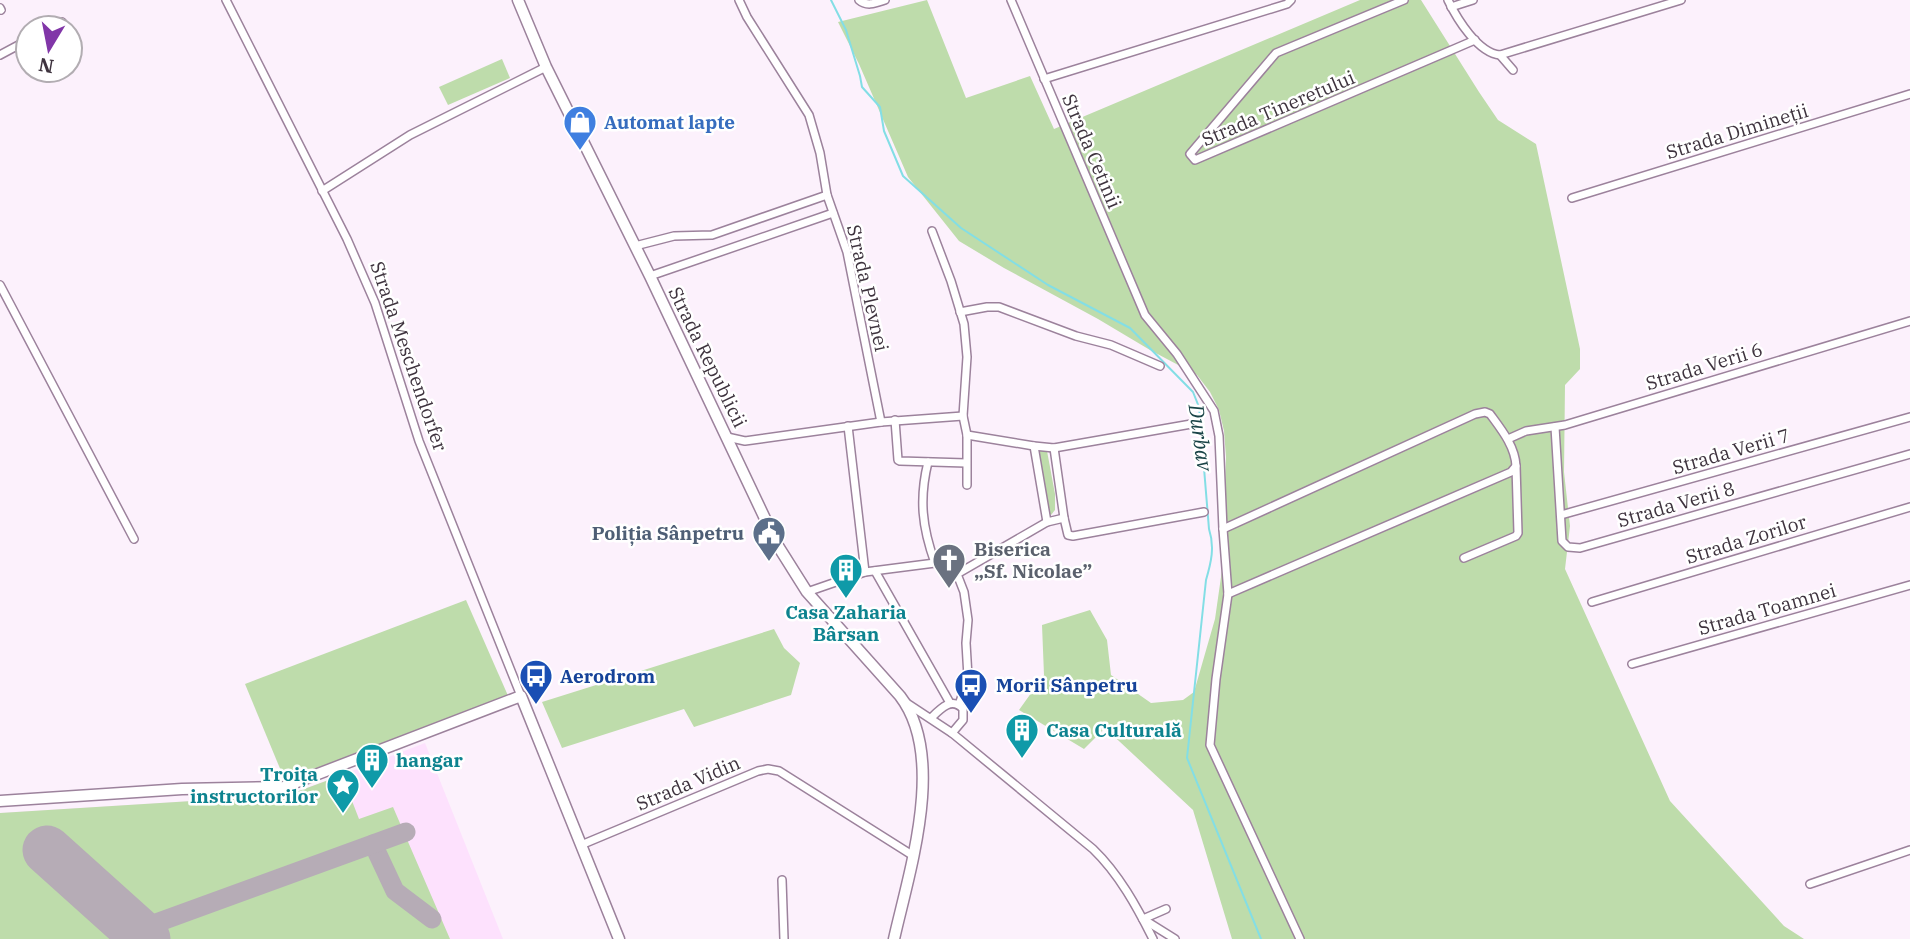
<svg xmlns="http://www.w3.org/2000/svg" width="1910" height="939" font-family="'IBM Plex Serif',serif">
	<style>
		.built { fill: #fde1fd }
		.green { fill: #bedcab }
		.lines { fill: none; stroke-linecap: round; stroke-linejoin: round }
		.stream { stroke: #83dee5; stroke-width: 2 }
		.taxiway { stroke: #b6acb6; stroke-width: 19 }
		.runway { stroke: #b6acb6; stroke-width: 49 }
		.street-casing { stroke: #9c829c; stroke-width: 10 }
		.secondary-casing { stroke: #9c829c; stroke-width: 13 }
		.street { stroke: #fff; stroke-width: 7 }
		.secondary { stroke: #fff; stroke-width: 10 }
		.labels { text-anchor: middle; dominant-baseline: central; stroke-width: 5; stroke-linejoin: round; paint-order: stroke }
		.street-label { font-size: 19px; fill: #3e333e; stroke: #fff }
		.shop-label { font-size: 19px; font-weight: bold; fill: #366cbe; stroke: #fff; text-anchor: start }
		.service-label { font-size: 19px; font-weight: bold; fill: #4e5e75; stroke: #fff; text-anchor: end }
		.worship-label { font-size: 19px; font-weight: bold; fill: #5b616d; stroke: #fff; text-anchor: start }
		.culture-label { font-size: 19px; font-weight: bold; fill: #0d838f; stroke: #fff; text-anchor: start }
		.transit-label { font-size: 19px; font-weight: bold; fill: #164399; stroke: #fff; text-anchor: start }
		.water-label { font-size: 21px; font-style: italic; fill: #1a4447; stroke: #fff }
	</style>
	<rect width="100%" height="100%" fill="#fcf1fc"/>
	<path class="built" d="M425,743L503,939H0V813L289,795Z"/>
	<g class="green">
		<path d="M927,0L966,98L1030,76L1054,129L1360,0H1421L1479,92L1498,120L1536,144L1580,349V369L1565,385L1564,472L1570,526L1565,569L1670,801L1784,926L1804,939H1232L1193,810L1105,728L1084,749L1019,710L1044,675L1042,625L1090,610L1107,640L1111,675L1151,703L1183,700L1194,692L1215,619L1222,570L1226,457L1224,431L1219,410L1210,392L1197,375L1150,350L1098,319L1004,268L959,241L908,177L859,64L838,22Z"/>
		<path d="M502,59L510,78L448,105L439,87Z"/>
		<path d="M1042,448L1047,451L1055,494V510L1051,515L1047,510L1037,449Z"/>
		<path d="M466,600L509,698L286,783L245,684Z"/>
		<path d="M774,629L784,648L800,663L791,695L694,727L684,709L562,748L542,702Z"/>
		<path d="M342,775L359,819L393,807L450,939H0V813L288,795Z"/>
	</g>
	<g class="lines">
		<path class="stream" d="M831,0L846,30L860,76L862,87L880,107L884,131L903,176L961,228L1048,285L1130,328L1193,392L1199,407L1209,529C1215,547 1211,563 1206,580L1187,758L1261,939"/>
		<g class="taxiway">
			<path d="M373,844L395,891L432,919"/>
			<path d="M137,930L406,832"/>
		</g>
		<path class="runway" d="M47,850L146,939"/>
		<defs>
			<g id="street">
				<path d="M226,0L347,239L375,303L419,441L521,696"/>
				<path d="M739,0L747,17L809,115L820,153L827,195L847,252L881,422"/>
				<path d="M859,0C867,7 876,3 885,0"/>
				<path d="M1011,0L1145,315L1177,354L1214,411L1219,436L1223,529L1228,594L1216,679L1210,745L1300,939"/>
				<path d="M1404,0L1276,53L1190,154L1195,160L1475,40"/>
				<path d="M1448,0C1457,19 1478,53 1500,55L1513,70"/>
				<path d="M1451,7L1473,0"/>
				<path d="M0,8L1,10"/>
				<path d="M51,28L62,22"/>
				<path d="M0,55L28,40"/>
				<path d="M1500,55L1681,0"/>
				<path d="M1044,79L1287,4L1291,0"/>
				<path d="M322,191L410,135L546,67"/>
				<path d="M1572,198L1910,94"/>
				<path d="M932,231L951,281L964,324L967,357L963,416L967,435V485"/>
				<path d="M635,246L674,236L712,235L827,195"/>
				<path d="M650,276L833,213"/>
				<path d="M0,285L134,539"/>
				<path d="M960,312L987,307H999L1076,336L1111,345L1160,366"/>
				<path d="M895,420L898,460L900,461L966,463"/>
				<path d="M848,426L865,572"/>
				<path d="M1555,427L1562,541L1568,547L1580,548L1910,454"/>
				<path d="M967,435L1034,446L1054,448L1197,423"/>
				<path d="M727,437L745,441L881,422L963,416"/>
				<path d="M1508,439L1526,431L1565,425L1910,321"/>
				<path d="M1034,446L1047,522"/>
				<path d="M1054,448L1064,518L1068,535L1073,536L1204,512"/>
				<path d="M928,462C919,499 922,527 935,563"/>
				<path d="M1561,515L1910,417"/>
				<path d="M1223,529L1475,414L1485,412L1490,414C1501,429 1515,446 1516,466L1511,472L1228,594"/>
				<path d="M1464,558L1516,536L1518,533L1516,466"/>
				<path d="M875,571L950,703"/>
				<path d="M957,574L1047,522L1064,518"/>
				<path d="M807,592L865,572L935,563L957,574L964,592L968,620L966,643L968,677L959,705"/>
				<path d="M1592,602L1910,507"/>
				<path d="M1632,664L1910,585"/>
				<path d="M905,702L952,733L1093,849C1119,874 1137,907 1153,939"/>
				<path d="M931,718C940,709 952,696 963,709V720L952,733"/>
				<path d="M581,845L758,771L768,769L779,771L912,855"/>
				<path d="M782,880L784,939"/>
				<path d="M1810,884L1910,850"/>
				<path d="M1143,919L1175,939"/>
				<path d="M1143,919L1166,909"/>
			</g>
			<g id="secondary">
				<path d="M518,0L546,67L650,276L778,546L807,592L900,696C947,757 909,872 894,939"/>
				<path d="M0,801L182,789L284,787L521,696L619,939"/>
			</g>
		</defs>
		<use href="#street" class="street-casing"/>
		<use href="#secondary" class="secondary-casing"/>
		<use href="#street" class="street"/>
		<use href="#secondary" class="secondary"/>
	</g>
	<defs>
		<symbol id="shop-pin" viewBox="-11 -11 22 30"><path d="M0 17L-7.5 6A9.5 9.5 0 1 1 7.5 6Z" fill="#3f7fe0" stroke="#fff"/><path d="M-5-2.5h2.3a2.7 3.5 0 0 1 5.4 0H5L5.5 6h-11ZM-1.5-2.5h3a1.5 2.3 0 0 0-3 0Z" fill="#fff"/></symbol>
		<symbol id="civic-pin" viewBox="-11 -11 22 30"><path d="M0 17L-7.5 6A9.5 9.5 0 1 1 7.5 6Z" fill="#5c6f8a" stroke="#fff"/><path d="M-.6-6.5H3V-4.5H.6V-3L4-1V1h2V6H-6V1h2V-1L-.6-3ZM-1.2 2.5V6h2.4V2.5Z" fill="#fff"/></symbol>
		<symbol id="church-pin" viewBox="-11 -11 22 30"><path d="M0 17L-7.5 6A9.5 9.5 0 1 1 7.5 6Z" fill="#6b7280" stroke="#fff"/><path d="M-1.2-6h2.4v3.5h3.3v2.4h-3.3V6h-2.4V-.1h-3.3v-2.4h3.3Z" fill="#fff"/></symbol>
		<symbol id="building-pin" viewBox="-11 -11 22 30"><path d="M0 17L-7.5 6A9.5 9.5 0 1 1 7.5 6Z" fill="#0f9aa8" stroke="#fff"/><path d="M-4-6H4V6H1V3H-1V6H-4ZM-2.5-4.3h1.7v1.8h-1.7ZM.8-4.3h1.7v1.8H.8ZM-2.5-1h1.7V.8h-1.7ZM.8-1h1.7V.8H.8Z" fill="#fff"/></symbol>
		<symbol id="bus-pin" viewBox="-11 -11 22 30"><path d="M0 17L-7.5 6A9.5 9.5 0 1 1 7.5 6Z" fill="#1a4fb4" stroke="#fff"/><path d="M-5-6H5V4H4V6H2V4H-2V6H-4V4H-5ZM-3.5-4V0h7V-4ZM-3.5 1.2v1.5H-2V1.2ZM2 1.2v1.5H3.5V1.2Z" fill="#fff"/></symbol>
		<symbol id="sight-pin" viewBox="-11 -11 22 30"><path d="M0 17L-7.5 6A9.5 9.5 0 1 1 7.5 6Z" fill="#0f9aa8" stroke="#fff"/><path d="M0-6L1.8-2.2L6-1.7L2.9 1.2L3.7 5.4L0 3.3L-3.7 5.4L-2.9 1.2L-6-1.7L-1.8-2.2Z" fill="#fff"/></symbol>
	</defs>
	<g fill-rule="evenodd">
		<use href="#shop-pin" x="561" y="103" width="38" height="52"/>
		<use href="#civic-pin" x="750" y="514" width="38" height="52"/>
		<use href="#church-pin" x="930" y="541" width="38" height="52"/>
		<use href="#building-pin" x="827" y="551" width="38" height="52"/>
		<use href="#bus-pin" x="517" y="657" width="38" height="52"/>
		<use href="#bus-pin" x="952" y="666" width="38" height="52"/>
		<use href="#building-pin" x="1003" y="711" width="38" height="52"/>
		<use href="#building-pin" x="353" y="741" width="38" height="52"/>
		<use href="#sight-pin" x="324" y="766" width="38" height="52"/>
	</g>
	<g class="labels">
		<g class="street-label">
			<text transform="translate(1278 108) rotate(-23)">Strada Tineretului</text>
			<text transform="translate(1737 131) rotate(-17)">Strada Dimineții</text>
			<text transform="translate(1092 151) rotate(67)">Strada Cetinii</text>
			<text transform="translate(868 288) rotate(77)">Strada Plevnei</text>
			<text transform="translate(409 356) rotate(71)">Strada Meschendorfer</text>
			<text transform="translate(708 357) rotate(64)">Strada Republicii</text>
			<text transform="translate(1704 366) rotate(-17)">Strada Verii 6</text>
			<text transform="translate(1731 451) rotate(-16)">Strada Verii 7</text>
			<text transform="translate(1676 504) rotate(-16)">Strada Verii 8</text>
			<text transform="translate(1746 539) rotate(-17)">Strada Zorilor</text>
			<text transform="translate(1767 609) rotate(-16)">Strada Toamnei</text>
			<text transform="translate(688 783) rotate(-23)">Strada Vidin</text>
		</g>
		<g class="shop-label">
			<text x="604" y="122">Automat lapte</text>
		</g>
		<g class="service-label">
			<text x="744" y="533">Poliția Sânpetru</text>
		</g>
		<g class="worship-label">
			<text x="974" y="549">Biserica<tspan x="974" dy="22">„Sf. Nicolae”</tspan></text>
		</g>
		<g class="culture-label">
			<text x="846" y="612" text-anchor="middle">Casa Zaharia<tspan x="846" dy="22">Bârsan</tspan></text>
			<text x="1046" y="730">Casa Culturală</text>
			<text x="396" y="760">hangar</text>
			<text x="318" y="774" text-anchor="end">Troița<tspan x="318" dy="22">instructorilor</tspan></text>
		</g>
		<g class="transit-label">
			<text x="560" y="676">Aerodrom</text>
			<text x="996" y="685">Morii Sânpetru</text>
		</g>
		<g class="water-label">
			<text transform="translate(1201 437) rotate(82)">Durbav</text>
		</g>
	</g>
	<g transform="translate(49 49) rotate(190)"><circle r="33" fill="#ffffff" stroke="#b2adb2" stroke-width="2"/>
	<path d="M0-5L12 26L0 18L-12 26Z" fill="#8136a8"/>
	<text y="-10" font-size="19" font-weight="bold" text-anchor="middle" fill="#3e333e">N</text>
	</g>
</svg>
